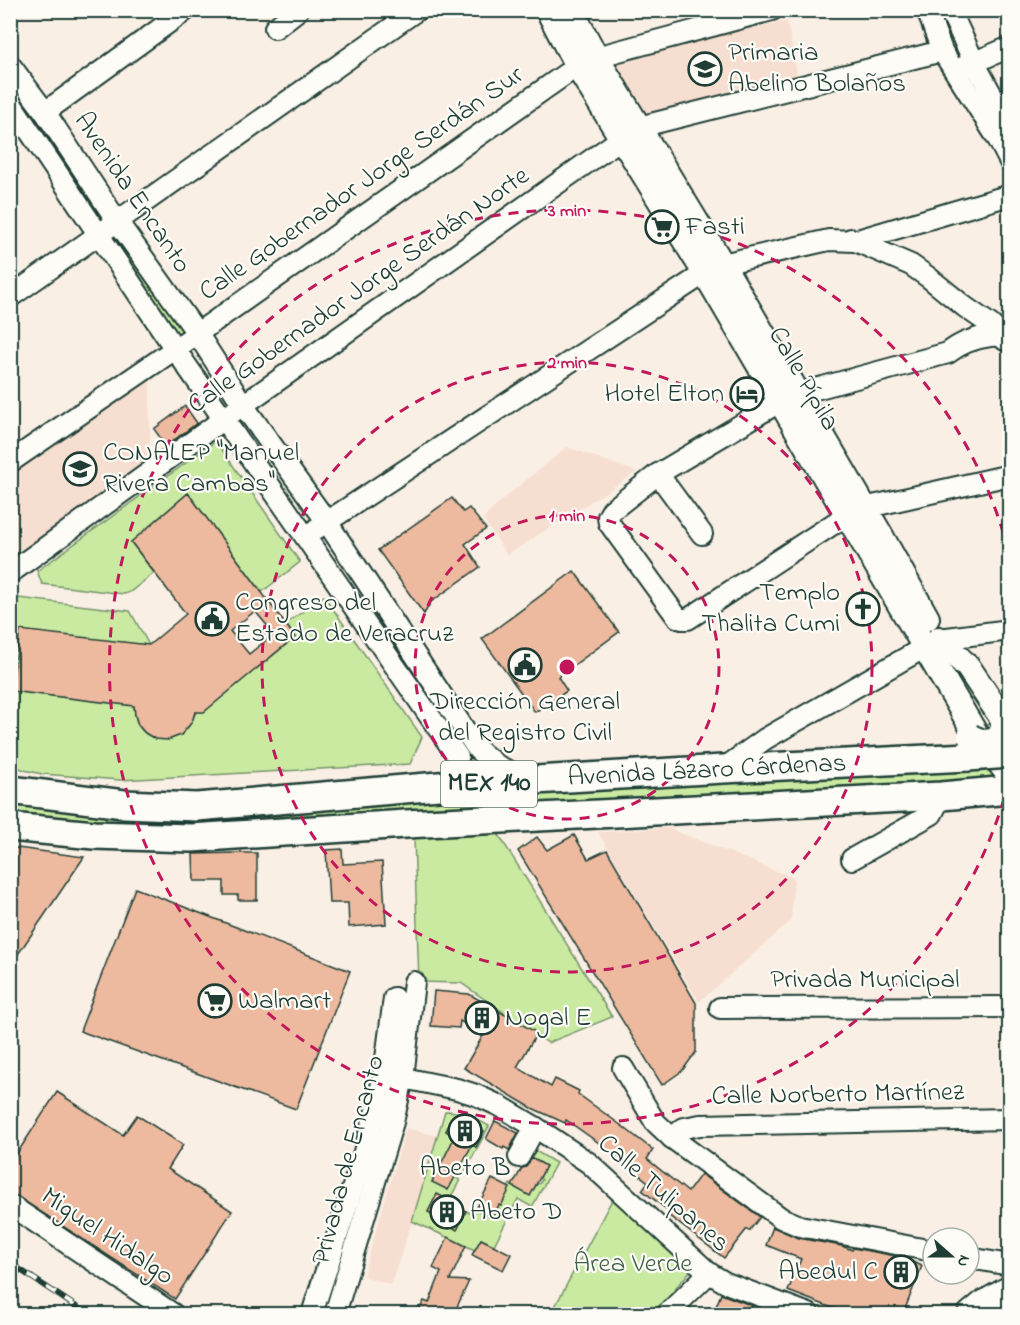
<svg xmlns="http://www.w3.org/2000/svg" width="1020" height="1325" font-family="'Indie Flower',sans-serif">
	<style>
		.built { fill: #f6dfd0 }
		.green { fill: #caeaa2; stroke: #74946b; stroke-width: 1.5; fill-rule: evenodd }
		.building { fill: #eeba9f; stroke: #1f3d34; stroke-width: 1.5; fill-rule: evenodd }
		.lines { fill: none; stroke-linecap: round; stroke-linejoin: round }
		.minor-casing { stroke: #1f3d34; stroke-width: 24 }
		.major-casing { stroke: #1f3d34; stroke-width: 28 }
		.highway-casing { stroke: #1f3d34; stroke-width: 32 }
		.minor { stroke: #fdfcf7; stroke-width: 20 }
		.major { stroke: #fdfcf7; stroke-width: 24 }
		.highway { stroke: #fdfcf7; stroke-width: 27 }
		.rail-casing { stroke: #1f3d34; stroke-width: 6 }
		.rail { stroke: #fdfcf7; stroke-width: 4; stroke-dasharray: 11; stroke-linecap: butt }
		.major-bridge-casing { stroke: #1f3d34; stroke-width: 28; stroke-linecap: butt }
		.highway-bridge-casing { stroke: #1f3d34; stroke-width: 32; stroke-linecap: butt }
		.major-bridge { stroke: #fdfcf7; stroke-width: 24 }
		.highway-bridge { stroke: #fdfcf7; stroke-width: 27 }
		.ring { fill: none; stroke: #c2185b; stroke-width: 3; stroke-dasharray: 10 8 }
		.labels { text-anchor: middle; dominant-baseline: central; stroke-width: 4.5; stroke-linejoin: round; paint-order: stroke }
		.shield { fill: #fdfcf7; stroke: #62766e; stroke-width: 1.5 }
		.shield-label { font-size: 26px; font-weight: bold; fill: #1f3d34 }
		.poi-label { font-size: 27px; fill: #1f3d34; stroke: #fdfcf7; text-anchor: start }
		.street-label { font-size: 27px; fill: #1f3d34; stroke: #fdfcf7 }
		.park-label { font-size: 27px; fill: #41604a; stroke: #fdfcf7 }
		.centre { fill: #c2185b; stroke: #fdfcf7; stroke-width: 3 }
		.ring-label { font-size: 18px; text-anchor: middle; font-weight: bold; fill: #c2185b; stroke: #fdfcf7; stroke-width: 4.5; stroke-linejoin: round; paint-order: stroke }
	</style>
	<rect width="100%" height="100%" fill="#faefe5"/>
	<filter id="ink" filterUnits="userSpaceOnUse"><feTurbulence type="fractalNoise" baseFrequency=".0167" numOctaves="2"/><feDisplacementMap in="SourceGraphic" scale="12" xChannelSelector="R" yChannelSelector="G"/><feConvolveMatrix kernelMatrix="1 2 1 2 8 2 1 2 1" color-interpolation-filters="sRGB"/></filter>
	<g filter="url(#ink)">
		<g class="built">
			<path d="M787,21L798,79L642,118L608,59Z"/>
			<path d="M150,377V461L11,558L10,476Z"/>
			<path d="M567,447L637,472L507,555L483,519L504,498Z"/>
			<path d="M668,828L794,878L791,921L699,1002L598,832Z"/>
			<path d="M406,1128L438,1136L412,1221L391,1285L363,1276Z"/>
		</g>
		<g class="green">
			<path d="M10,58L116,219L104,228L11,87Z"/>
			<path d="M124,230L193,326L178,336L112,240Z"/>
			<path d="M216,441L300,562L262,592L188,493L131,542L154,573L130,592L124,594L42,584L37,571Z"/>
			<path d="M324,596L422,737L410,764L120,780L42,774L24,770L11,764L10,597L130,611L149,645L134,706C135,712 135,719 138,725C146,740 165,743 179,735C188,731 192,721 196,712L204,711L295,637L286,624Z"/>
			<path d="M1009,764V778L159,826L86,823L11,814V801Z"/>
			<path d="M497,832L612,1017L548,1043L461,983L419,982L414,837Z"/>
			<path d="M445,1111C462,1111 474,1118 489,1126L463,1175L458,1172L464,1160L439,1163L437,1168L438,1169L432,1182L455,1177L460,1180L448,1202L436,1196L428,1212L440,1218L439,1220L458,1228L466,1211L473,1214L476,1209L492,1218L510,1184L530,1195L537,1184H539L542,1180L540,1178L546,1166L530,1157L534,1150L556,1163L532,1207L518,1199L494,1245L481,1239L475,1250L412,1221ZM454,1115L466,1121L467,1119L472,1121L471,1124L484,1131L476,1147L446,1131Z"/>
			<path d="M621,1183L703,1257L678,1285L657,1314H551Z"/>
		</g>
		<g class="building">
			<path d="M185,406L197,423L166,446L154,429Z"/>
			<path d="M188,493L295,637L204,712H195L192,722L181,735L168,740L155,739L145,733L138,725L135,715L134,706L11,691L20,630L149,645L186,614L131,542ZM255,611L274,634L249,654L230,631Z"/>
			<path d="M452,498L463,512L469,508L486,529L465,544L480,567L431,602L424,614L378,550Z"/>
			<path d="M574,571L619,632L558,677L567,691L535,712L482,639Z"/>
			<path d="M574,835L588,859L607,850L696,1003V1052L682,1071L662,1085L518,851L537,837L547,850Z"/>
			<path d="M10,847L84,857L10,966Z"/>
			<path d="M342,849L343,864L382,862L386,924L349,927L348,903H329L326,850Z"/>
			<path d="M238,853H257V900H238V895H224V881H194L193,854Z"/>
			<path d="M135,888L350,971L296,1109L80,1031Z"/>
			<path d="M434,991L469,994L537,1033L517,1067L551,1087L555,1079L579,1091L578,1094L622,1126L653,1150L647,1159L688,1192L701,1174L760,1217L749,1231L747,1229L724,1258L668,1215L670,1212L642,1190L648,1182L606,1148L566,1120L565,1123L532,1108L464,1068L484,1034L460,1021L459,1028L431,1026Z"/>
			<path d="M57,1092L123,1135L137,1115L183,1145L168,1169L232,1211L175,1299L10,1192V1164Z"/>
			<path d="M454,1115L484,1131L476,1147L472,1145L448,1190L432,1182L455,1136L446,1131Z"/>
			<path d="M495,1121L518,1133L509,1150L504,1147L503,1149L486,1139Z"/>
			<path d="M532,1158L546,1166L530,1196L512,1186L522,1168L526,1167Z"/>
			<path d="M492,1179L510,1188L501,1206L499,1205L492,1218L476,1209Z"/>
			<path d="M437,1194L455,1203L454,1205L466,1211L457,1230L439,1220L440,1218L428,1212Z"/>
			<path d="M773,1227L798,1238L842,1246L852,1250L853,1248L901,1257L922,1266L903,1314H848L788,1291L801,1259L766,1245Z"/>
			<path d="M448,1237L466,1246L450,1280L469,1281L454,1313L449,1311L447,1314H417L424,1301L429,1303L441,1272L433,1268Z"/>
			<path d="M481,1239L511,1254L503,1270L472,1255Z"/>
			<path d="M721,1294L753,1306L750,1314H713Z"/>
		</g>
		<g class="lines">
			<defs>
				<g id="minor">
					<path d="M927,10L942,51L998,139L1010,162"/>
					<path d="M950,10L974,62L1010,128"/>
					<path d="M275,28L298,10"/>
					<path d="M10,65L45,112L117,221L197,333L243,405L327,522L478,750L498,766L526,780"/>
					<path d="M963,67L1010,47"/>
					<path d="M10,102L175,349L458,757C458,768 457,776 450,785"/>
					<path d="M45,112L186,10"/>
					<path d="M639,127L942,51"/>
					<path d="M851,239L911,265L928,277L965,307L991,325L1005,340"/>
					<path d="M722,264L829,240L854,241L1010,195"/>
					<path d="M10,297L417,10"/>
					<path d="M797,394L948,353C959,344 975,338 990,336C997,335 1002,337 1010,335"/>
					<path d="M781,401L658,474L612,510L608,517L609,523L677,617L682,619H688L847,515L864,508L1010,475"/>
					<path d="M10,462L175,349L577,66L596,57L772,10"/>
					<path d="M658,474L702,534"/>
					<path d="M316,529L705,273"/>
					<path d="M10,573L243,405L622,138"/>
					<path d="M939,639L1010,630"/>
					<path d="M723,769L765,739L925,647"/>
					<path d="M852,859L932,814L941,796"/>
					<path d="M720,1008L1010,1007"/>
					<path d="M623,1068L655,1122L672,1138L781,1218L800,1226L933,1251"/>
					<path d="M384,1074L457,1089L476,1095L500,1106L535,1127L589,1163L709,1273L726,1283L809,1314"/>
					<path d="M672,1138L684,1128L700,1125L1010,1119"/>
					<path d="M519,1157L535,1127"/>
					<path d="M10,1205L173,1314"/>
					<path d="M969,1258L1010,1265"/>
					<path d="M312,1314L361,1162L375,1114L384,1074L394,998"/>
					<path d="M335,1314L393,1122L403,1078L414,982"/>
					<path d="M667,1314L709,1273"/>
				</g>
				<g id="major">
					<path d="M548,10L577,66L705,273L974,731L1010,776"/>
					<path d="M571,10L596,57L722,264L880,534L927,618"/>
					<path d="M939,639L968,667L1000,715L1003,723"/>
					<path d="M970,1314L982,1304L1010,1288"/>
				</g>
				<g id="highway">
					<path d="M10,790L124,804L197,807L450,785L723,769L968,757"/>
					<path d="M10,827L94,835L191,838L406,824L941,796L1010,790"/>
				</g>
			</defs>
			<use href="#minor" class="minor-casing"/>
			<use href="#major" class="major-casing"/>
			<use href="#highway" class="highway-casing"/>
			<use href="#minor" class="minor"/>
			<use href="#major" class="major"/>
			<use href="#highway" class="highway"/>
			<defs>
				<path id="rail" d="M10,1263L87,1314"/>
			</defs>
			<use href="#rail" class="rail-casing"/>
			<use href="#rail" class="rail"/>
			<defs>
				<path id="major-bridge" d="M970,736C985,745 1003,744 1003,723"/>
				<path id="highway-bridge" d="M968,757L1010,754"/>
			</defs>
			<use href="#major-bridge" class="major-bridge-casing"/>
			<use href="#highway-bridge" class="highway-bridge-casing"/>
			<use href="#major-bridge" class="major-bridge"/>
			<use href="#highway-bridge" class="highway-bridge"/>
		</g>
	</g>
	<g class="ring">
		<circle cx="567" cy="667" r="152"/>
		<circle cx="567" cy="667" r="305"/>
		<path d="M1009 781A457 457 0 1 1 1009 553"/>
	</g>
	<defs>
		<symbol id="school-ring" viewBox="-11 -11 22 22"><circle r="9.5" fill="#fdfcf7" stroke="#1f3d34" stroke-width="1.5"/><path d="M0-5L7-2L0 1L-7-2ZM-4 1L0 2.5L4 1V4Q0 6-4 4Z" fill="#1f3d34"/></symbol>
		<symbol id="supermarket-ring" viewBox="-11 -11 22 22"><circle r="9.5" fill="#fdfcf7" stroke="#1f3d34" stroke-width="1.5"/><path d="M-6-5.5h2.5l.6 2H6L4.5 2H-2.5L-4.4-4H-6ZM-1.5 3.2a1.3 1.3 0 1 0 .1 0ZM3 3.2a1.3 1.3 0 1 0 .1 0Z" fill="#1f3d34"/></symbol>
		<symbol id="hotel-ring" viewBox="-11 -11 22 22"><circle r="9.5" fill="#fdfcf7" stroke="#1f3d34" stroke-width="1.5"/><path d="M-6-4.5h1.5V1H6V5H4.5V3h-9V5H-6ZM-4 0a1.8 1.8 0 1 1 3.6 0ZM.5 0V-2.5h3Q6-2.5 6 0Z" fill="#1f3d34"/></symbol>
		<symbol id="church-ring" viewBox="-11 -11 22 22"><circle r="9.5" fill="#fdfcf7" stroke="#1f3d34" stroke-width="1.5"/><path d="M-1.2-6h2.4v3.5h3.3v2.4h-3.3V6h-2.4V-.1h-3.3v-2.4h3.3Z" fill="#1f3d34"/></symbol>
		<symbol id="civic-ring" viewBox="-11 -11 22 22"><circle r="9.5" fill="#fdfcf7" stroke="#1f3d34" stroke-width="1.5"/><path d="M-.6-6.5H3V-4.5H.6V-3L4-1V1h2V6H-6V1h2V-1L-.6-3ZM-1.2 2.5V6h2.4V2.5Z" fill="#1f3d34"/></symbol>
		<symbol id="building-ring" viewBox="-11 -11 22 22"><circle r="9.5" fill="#fdfcf7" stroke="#1f3d34" stroke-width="1.5"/><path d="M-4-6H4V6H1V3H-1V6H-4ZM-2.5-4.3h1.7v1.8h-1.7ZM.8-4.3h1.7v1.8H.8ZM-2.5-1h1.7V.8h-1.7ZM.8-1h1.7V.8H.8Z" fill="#1f3d34"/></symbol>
	</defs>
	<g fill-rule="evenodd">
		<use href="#school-ring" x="686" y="50" width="38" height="38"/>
		<use href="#supermarket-ring" x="643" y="208" width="38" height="38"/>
		<use href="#hotel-ring" x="728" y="375" width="38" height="38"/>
		<use href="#school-ring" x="61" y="450" width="38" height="38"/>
		<use href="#church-ring" x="844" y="590" width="38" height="38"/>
		<use href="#civic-ring" x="193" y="600" width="38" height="38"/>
		<use href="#civic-ring" x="506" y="646" width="38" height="38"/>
		<use href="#supermarket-ring" x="196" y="982" width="38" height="38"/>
		<use href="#building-ring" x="463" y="999" width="38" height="38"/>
		<use href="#building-ring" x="446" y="1112" width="38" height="38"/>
		<use href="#building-ring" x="428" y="1193" width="38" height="38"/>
		<use href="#building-ring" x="882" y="1253" width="38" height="38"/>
	</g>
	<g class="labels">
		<rect class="shield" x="441" y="761" width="96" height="46" rx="4.5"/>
		<g class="shield-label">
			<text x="489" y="784">MEX 140</text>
		</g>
		<g class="poi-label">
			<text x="728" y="53">Primaria<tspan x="728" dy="31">Abelino Bolaños</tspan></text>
			<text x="685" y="227">Fasti</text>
			<text x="724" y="394" text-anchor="end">Hotel Elton</text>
			<text x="103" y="453">CONALEP "Manuel<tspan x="103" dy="31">Rivera Cambas"</tspan></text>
			<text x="840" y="593" text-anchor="end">Templo<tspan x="840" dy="31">Thalita Cumi</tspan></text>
			<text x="235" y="603">Congreso del<tspan x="235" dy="31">Estado de Veracruz</tspan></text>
			<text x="525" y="702" text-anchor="middle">Dirección General<tspan x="525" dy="31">del Registro Civil</tspan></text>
			<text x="238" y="1001">Walmart</text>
			<text x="505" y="1018">Nogal E</text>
			<text x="465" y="1168" text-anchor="middle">Abeto B</text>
			<text x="470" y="1212">Abeto D</text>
			<text x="878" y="1272" text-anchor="end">Abedul C</text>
		</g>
		<g class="street-label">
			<text transform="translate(362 184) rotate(-35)">Calle Gobernador Jorge Serdán Sur</text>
			<text transform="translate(132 193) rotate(56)">Avenida Encanto</text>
			<text transform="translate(359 291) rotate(-35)">Calle Gobernador Jorge Serdán Norte</text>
			<text transform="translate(803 379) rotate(60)">Calle Pípila</text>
			<text transform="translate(707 771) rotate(-3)">Avenida Lázaro Cárdenas</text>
			<text x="865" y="980">Privada Municipal</text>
			<text transform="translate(838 1095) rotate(-1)">Calle Norberto Martínez</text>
			<text transform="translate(349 1160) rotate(-75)">Privada de Encanto</text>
			<text transform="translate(663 1194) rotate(41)">Calle Tulipanes</text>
			<text transform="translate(107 1237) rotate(34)">Miguel Hidalgo</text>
		</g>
		<g class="park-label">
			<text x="633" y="1264">Área Verde</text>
		</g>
	</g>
	<circle cx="567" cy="667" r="9" class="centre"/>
	<g class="ring-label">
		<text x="567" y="216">3 min</text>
		<text x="567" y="368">2 min</text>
		<text x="567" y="521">1 min</text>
	</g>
	<rect width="1020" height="1325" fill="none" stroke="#fdfcf7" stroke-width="36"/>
	<rect x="18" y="18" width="984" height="1289" fill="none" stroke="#1f3d34" stroke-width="2" filter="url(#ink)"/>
	<g transform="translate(951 1256) rotate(111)"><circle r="28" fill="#fdfcf7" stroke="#a4b0a9" stroke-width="1.5"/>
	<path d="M0-4.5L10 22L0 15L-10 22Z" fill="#1f3d34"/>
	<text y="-9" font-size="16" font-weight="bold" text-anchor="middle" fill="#1f3d34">N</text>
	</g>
</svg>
